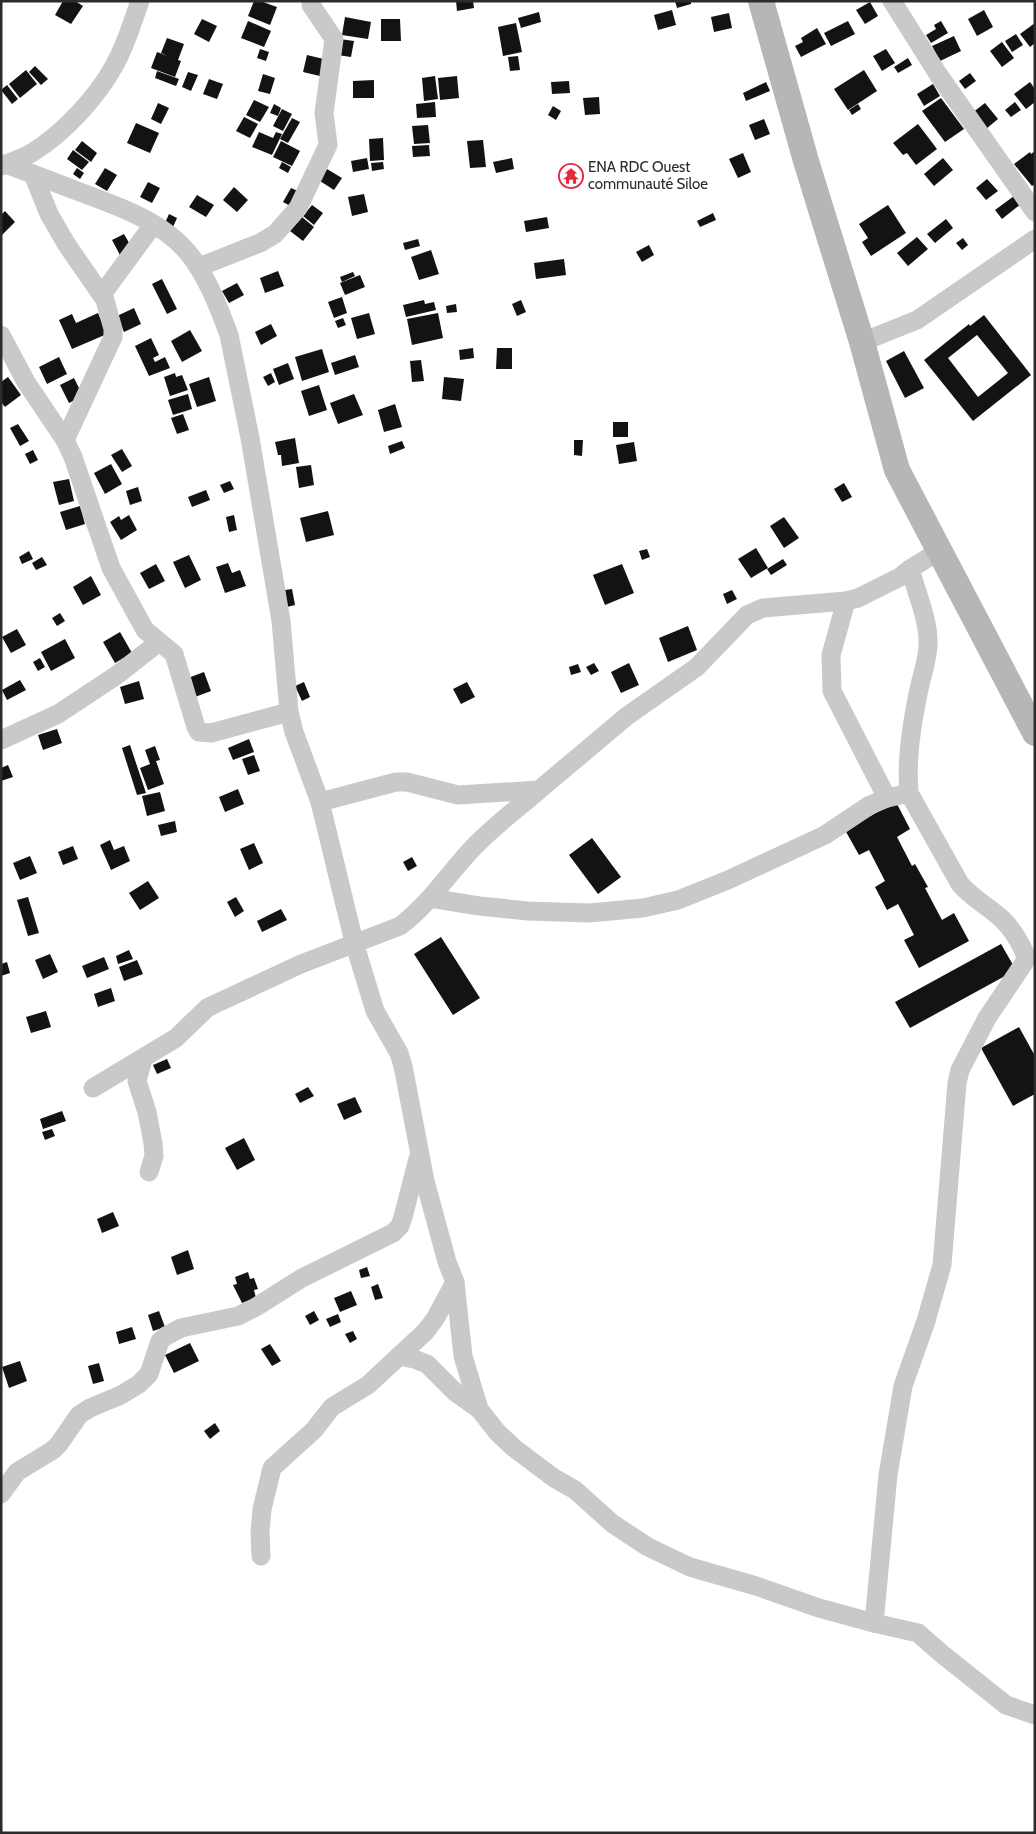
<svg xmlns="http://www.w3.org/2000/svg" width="1036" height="1834" font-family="Cabin,sans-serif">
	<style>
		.building { fill: #131313; fill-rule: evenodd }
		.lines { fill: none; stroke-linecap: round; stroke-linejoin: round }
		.minor { stroke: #c9c9c9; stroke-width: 19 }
		.secondary { stroke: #b6b6b6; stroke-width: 26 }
		.labels { text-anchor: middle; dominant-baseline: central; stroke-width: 5; stroke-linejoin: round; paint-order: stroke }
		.poi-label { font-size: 15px; fill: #2c2c2c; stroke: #fff; text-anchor: start }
	</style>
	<rect width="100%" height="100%" fill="#fff"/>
	<g class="building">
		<path d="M63,1H75L83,6L71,24L55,15Z"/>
		<path d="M254,1H260L277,7L270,25L248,16Z"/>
		<path d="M456,1H473L474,8L457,11Z"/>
		<path d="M675,1H691V4L677,8Z"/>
		<path d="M870,2L878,16L865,24L856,10Z"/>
		<path d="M672,10L676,25L658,30L654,15Z"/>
		<path d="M984,10L993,27L977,36L968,19Z"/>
		<path d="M539,12L541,22L521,28L518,18Z"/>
		<path d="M729,13L732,28L714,32L711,17Z"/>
		<path d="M345,17L371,22L368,39L342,35Z"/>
		<path d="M202,19L217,26L209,42L194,34Z"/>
		<path d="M381,19H400L401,41H381Z"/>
		<path d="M248,21L271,31L264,47L241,38Z"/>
		<path d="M848,21L855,34L831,46L824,33Z"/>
		<path d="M941,21L948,33L931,43L926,35L936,29L934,25Z"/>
		<path d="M516,23L522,52L503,56L498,27Z"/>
		<path d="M1035,23V43L1030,47L1020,34Z"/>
		<path d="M817,28L826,44L801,57L795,46L803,42L801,38Z"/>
		<path d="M1016,34L1023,45L1012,52L1005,41Z"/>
		<path d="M954,36L961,51L940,61L932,46Z"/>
		<path d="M167,38L184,44L178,60L181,61L175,77L151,68L157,52L168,56L161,53Z"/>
		<path d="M340,39L354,41L351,57L337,55Z"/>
		<path d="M1002,42L1014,58L1002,67L990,51Z"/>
		<path d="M260,49L269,52L266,61L257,58Z"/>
		<path d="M886,49L895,63L882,71L873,56Z"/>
		<path d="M307,55L328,60L324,77L303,72Z"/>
		<path d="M518,56L520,70L510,71L508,57Z"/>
		<path d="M908,58L912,65L898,73L894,67Z"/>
		<path d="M35,66L48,79L41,85L29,72Z"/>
		<path d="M26,70L37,84L20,98L9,84Z"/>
		<path d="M864,70L877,91L848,110L834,89Z"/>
		<path d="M157,71L179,79L176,86L155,78Z"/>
		<path d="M188,72L198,75L191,91L182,87Z"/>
		<path d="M970,73L976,81L965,89L959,81Z"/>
		<path d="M263,74L275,78L270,94L258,91Z"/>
		<path d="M435,76L438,99L424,101L422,78Z"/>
		<path d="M457,76L459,98L440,100L438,78Z"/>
		<path d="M209,79L223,84L217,99L203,94Z"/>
		<path d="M374,80V98H353V81Z"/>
		<path d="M569,81L570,93L552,94L551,82Z"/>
		<path d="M766,82L770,91L746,101L743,93Z"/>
		<path d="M1030,82L1035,89V102L1026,109L1014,94Z"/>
		<path d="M933,84L940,96L924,106L917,94Z"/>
		<path d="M7,85L18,99L12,104L1,90Z"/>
		<path d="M599,97L600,114L585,115L583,98Z"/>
		<path d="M941,98L964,129L945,142L922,111Z"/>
		<path d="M254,100L269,107L260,122L246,115Z"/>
		<path d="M435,102L436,117L417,118L416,104Z"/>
		<path d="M1015,102L1021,110L1011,117L1005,110Z"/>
		<path d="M158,103L169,108L161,124L151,119Z"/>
		<path d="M985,103L998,119L986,129L972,113Z"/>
		<path d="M274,104L281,108L278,116L270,113Z"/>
		<path d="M858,104L861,109L852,115L849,110Z"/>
		<path d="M553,106L561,111L556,120L548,115Z"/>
		<path d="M282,109L292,114L283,131L273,126Z"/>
		<path d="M244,117L258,124L250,138L236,131Z"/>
		<path d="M292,118L300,122L288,143L280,139Z"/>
		<path d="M764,119L770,134L755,140L749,125Z"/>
		<path d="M136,123L159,133L150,153L127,143Z"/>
		<path d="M918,124L937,149L916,165L907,153L903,155L893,143Z"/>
		<path d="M428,125L430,143L414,144L412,126Z"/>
		<path d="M259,132L273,138L276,132L282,134L272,155L252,147Z"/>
		<path d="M383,138L384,160L370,161L369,139Z"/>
		<path d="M483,140L486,167L470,168L467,141Z"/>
		<path d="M82,141L97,153L91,162L75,150Z"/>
		<path d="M281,141L300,151L292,166L273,157Z"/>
		<path d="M429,145L430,156L413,157L412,146Z"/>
		<path d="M73,150L89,162L82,170L67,159Z"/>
		<path d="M1035,151V184L1032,186L1014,164L1030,152L1031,154Z"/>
		<path d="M743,153L751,172L738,178L729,159Z"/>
		<path d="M367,158L369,169L353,172L351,161Z"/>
		<path d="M512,158L514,169L496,173L493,162Z"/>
		<path d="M943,158L953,170L934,186L924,174Z"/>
		<path d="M282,162L291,167L288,173L279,168Z"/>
		<path d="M383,162L384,169L372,171L371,163Z"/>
		<path d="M77,168L84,173L80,179L73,174Z"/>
		<path d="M105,168L117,175L107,191L95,184Z"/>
		<path d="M327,169L342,178L334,190L320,181Z"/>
		<path d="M987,179L998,191L986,200L976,188Z"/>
		<path d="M148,182L160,188L152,203L140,197Z"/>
		<path d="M234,187L248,200L237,212L223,200Z"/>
		<path d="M291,188L300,192L292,207L283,202Z"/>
		<path d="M364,194L368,212L352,216L348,197Z"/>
		<path d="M197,195L214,205L206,217L189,207Z"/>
		<path d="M1014,196L1021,204L1002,219L995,210Z"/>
		<path d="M312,205L323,213L314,225L303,216Z"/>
		<path d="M888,205L906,233L871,256L862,242L868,238L859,224Z"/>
		<path d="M5,211L15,222L1,236V215Z"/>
		<path d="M713,213L716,220L700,227L697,221Z"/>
		<path d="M169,214L177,218L173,227L165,223Z"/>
		<path d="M302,217L314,227L303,241L290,231Z"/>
		<path d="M547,217L549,228L526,232L524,221Z"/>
		<path d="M946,219L953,228L935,243L927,234Z"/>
		<path d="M124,234L132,248L120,255L112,240Z"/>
		<path d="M917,237L928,249L908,266L897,253Z"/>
		<path d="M963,238L968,245L962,250L956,243Z"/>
		<path d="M418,239L420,246L405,250L403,243Z"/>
		<path d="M649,245L654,255L642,262L636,252Z"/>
		<path d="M431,250L439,274L419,280L411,257Z"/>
		<path d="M564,259L566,275L536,279L534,263Z"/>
		<path d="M278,271L284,286L265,293L260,278Z"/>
		<path d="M353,272L355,276L342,282L340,277Z"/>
		<path d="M360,275L365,287L345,295L340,283Z"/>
		<path d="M162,279L177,309L167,314L152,284Z"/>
		<path d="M237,283L244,295L229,303L222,291Z"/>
		<path d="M342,297L347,313L334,318L328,302Z"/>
		<path d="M424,300L425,304L434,302L436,310L406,317L403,305Z"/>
		<path d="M521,300L526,312L517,316L512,304Z"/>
		<path d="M456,304L457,312L447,313L446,306Z"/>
		<path d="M134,308L141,324L124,332L117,316Z"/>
		<path d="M98,313L107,334L72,349L59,320L72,314L76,323Z"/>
		<path d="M369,313L375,334L357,339L351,318Z"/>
		<path d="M438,313L443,338L412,345L407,319Z"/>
		<path d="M984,315L1031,375L973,421L924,360L969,324L970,326ZM977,335L1008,373L978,397L948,358Z"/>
		<path d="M343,318L346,325L338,328L335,321Z"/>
		<path d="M271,324L277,336L261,345L255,332Z"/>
		<path d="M190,330L202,351L182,362L171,341Z"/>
		<path d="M151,338L159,355L153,358L155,362L165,357L170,368L149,376L135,346Z"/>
		<path d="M473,348L474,358L460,360L459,350Z"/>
		<path d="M497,348H512V369H496Z"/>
		<path d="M322,349L329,372L302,381L295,357Z"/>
		<path d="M904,351L924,388L905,398L886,361Z"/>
		<path d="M355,355L359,367L335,375L331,363Z"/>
		<path d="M59,357L67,374L47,384L39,367Z"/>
		<path d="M421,360L424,381L412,382L410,361Z"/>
		<path d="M288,363L294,379L279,385L273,369Z"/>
		<path d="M175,373L176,377L182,375L188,390L170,396L164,377Z"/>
		<path d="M271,373L275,382L268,386L263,377Z"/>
		<path d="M8,377L21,395L5,407L1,402V382Z"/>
		<path d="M209,377L216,401L197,407L189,384Z"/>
		<path d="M444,377L464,379L461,401L442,399Z"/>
		<path d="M74,378L83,396L69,403L60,385Z"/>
		<path d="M319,385L327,410L309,416L301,391Z"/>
		<path d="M188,394L192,409L173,415L168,400Z"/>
		<path d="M354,394L363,415L338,424L330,403Z"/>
		<path d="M395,404L402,427L384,432L378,410Z"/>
		<path d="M183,414L189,430L177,434L171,418Z"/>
		<rect x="613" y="422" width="15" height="15"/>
		<path d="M18,424L29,441L20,446L10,428Z"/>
		<path d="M295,438L299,463L282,466L281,455H278L275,442Z"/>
		<path d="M574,440H583L582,456L574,455Z"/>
		<path d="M402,441L405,448L390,454L388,446Z"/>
		<path d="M634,442L637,461L619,464L616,445Z"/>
		<path d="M122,449L132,466L122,472L111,455Z"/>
		<path d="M33,450L38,460L30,464L25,454Z"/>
		<path d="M111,464L122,484L105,494L94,473Z"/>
		<path d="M311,465L314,485L299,488L296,467Z"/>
		<path d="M69,479L74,501L59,505L53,482Z"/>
		<path d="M230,481L234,489L224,493L220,485Z"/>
		<path d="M844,483L852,497L842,502L834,489Z"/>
		<path d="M138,487L142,501L130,505L126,491Z"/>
		<path d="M206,490L210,500L192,507L188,497Z"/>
		<path d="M80,506L85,524L66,530L60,512Z"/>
		<path d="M328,511L334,535L306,542L300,518Z"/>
		<path d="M129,515L137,530L121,540L110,522L119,516L121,520Z"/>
		<path d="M234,515L237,530L229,532L226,517Z"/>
		<path d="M784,517L799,538L784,548L770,526Z"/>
		<path d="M756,548L768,568L751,578L738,559Z"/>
		<path d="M647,549L650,557L642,560L639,551Z"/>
		<path d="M29,551L33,559L22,564L19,557Z"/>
		<path d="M189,555L201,580L185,588L173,562Z"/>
		<path d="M42,557L47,565L36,570L32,563Z"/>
		<path d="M783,559L787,565L771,575L767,569Z"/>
		<path d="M228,563L232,573L240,570L246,586L225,593L216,567Z"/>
		<path d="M156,564L165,581L149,589L140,573Z"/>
		<path d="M622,564L634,593L605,605L593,575Z"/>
		<path d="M91,576L101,595L83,605L73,587Z"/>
		<path d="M292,589L295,605L287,607L285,590Z"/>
		<path d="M732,590L737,599L727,604L723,594Z"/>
		<path d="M60,613L65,621L57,626L52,618Z"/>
		<path d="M688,626L697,650L668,662L659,638Z"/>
		<path d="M17,629L26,645L11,653L2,637Z"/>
		<path d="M120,632L132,653L115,663L103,642Z"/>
		<path d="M65,639L75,658L51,671L41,652Z"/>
		<path d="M40,658L45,667L38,671L33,662Z"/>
		<path d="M594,663L599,671L591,675L586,667Z"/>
		<path d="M629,663L639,685L621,693L611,672Z"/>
		<path d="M578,664L581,672L571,675L569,667Z"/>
		<path d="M204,672L211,691L195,697L188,678Z"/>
		<path d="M20,680L26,690L7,700L2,690Z"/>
		<path d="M139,681L144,699L125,704L120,687Z"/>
		<path d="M304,682L310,697L302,701L295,686Z"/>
		<path d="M467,682L475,697L461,704L453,689Z"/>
		<path d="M57,729L62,743L43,750L38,735Z"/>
		<path d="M249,739L254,752L233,760L228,748Z"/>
		<path d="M130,745L146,793L137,795L122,748Z"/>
		<path d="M155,746L160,760L156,761L164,784L148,790L140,768L150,764L145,750Z"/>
		<path d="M254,755L260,771L248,775L242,759Z"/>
		<path d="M8,765L13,777L1,781V768Z"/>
		<path d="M238,789L244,804L225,812L219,797Z"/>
		<path d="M160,792L165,811L147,816L142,796Z"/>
		<path d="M896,802L910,829L897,837L912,866L915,864L928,887L925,888L942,920L954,913L969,941L919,968L904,940L914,935L898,904L887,910L875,887L885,881L869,850L859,855L845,830Z"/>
		<path d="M175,821L177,832L161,836L158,825Z"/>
		<path d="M592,838L621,877L598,894L569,855Z"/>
		<path d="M110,840L114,850L124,846L130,861L111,870L100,845Z"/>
		<path d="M254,843L263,863L249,870L240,849Z"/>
		<path d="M73,846L78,859L63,865L58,852Z"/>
		<path d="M30,856L37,873L20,880L13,863Z"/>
		<path d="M412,857L417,866L408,871L403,862Z"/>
		<path d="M148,881L159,898L140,910L129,893Z"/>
		<path d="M28,897L39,933L28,936L17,900Z"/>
		<path d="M236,897L244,911L235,917L227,902Z"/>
		<path d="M281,909L287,920L262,932L257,921Z"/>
		<path d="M441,937L480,998L453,1015L414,954Z"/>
		<path d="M1001,944L1016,970L910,1028L895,1002Z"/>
		<path d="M129,950L133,959L118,964L116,956Z"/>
		<path d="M50,954L58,972L43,979L35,960Z"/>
		<path d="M104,957L109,969L87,978L82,966Z"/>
		<path d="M137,960L143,974L124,981L119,967Z"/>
		<path d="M7,962L10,973L1,976V964Z"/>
		<path d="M111,988L115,1001L98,1007L94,994Z"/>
		<path d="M46,1011L51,1027L31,1033L26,1017Z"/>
		<path d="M1019,1027L1035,1056V1094L1013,1106L981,1048Z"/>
		<path d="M167,1059L171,1068L157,1074L153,1065Z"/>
		<path d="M308,1087L314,1096L300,1103L295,1094Z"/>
		<path d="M355,1097L362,1112L344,1120L337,1104Z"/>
		<path d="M62,1111L66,1121L43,1129L40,1119Z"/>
		<path d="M52,1129L55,1136L45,1140L42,1132Z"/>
		<path d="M244,1138L255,1160L237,1170L225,1148Z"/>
		<path d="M113,1212L119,1226L102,1233L97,1219Z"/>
		<path d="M188,1250L194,1269L177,1275L171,1257Z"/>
		<path d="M367,1267L370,1276L361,1278L359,1270Z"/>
		<path d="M248,1272L250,1279L254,1278L258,1289L254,1290L256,1298L242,1303L233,1285L237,1284L235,1277Z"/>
		<path d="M378,1284L383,1298L375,1300L371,1287Z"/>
		<path d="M351,1291L357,1305L340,1312L334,1298Z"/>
		<path d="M159,1311L165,1327L153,1331L148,1315Z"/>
		<path d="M314,1311L319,1320L310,1325L305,1316Z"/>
		<path d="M338,1314L341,1322L330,1327L326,1319Z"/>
		<path d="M132,1327L136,1339L119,1344L116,1332Z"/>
		<path d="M353,1331L357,1339L350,1343L345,1334Z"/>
		<path d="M190,1343L199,1361L174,1373L165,1355Z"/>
		<path d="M270,1344L281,1361L272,1366L261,1349Z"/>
		<path d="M20,1361L27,1381L9,1388L2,1367Z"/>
		<path d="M99,1363L104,1381L93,1384L88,1366Z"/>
		<path d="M215,1423L220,1431L210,1439L204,1431Z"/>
	</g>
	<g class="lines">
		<g class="minor">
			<path d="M892,1L938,74L1035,212"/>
			<path d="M6,164C30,173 54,182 77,191C115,205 163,221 189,254C207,276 219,308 229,335L250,438L281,621L289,712L294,732L320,802L354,942L375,1011L399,1053L403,1066L425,1181L447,1262L455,1282L463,1356L479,1409L497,1432L514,1448L554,1478L575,1490L613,1524L648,1547L690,1567L756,1586L819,1608L874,1623L918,1633L942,1654L1006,1705L1035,1715"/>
			<path d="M1,166C12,162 24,158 33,152C64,133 97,97 114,66C126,45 132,23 140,1"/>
			<path d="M33,174L49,214L67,245L103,297"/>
			<path d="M153,225L103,293L113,329V337L65,440L73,457L111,568L145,630L174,654L196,727L199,732L211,733L289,712"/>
			<path d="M199,267L260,243L275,234L298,208L328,145L324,113L334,39L311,5V1"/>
			<path d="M1,335L26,382L65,440"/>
			<path d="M862,342L917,320L1035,239"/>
			<path d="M846,601L831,655L832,691L887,798"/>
			<path d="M1,740L58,714L117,675L159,642"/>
			<path d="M320,802L396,782H407L458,795L539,790L627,716L697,667L747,615L763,608L846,601L858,598L900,577L910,569L939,551"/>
			<path d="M430,898L479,906L528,911L589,913L643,908L678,900L728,880L825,835L870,805L887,798L909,793"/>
			<path d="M143,1059L137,1081L147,1112L153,1143L154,1156L149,1172"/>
			<path d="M93,1088L176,1038L207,1008L215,1004L301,964L400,926C428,905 447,876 470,851C491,828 516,810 539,790"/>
			<path d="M399,1356L414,1359L427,1364L455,1392L479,1409"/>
			<path d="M1,1494L17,1472L53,1450L59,1444L79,1415L90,1408L121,1395L139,1384L149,1374L160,1341L166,1336L181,1328L238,1316L256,1307L302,1278L393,1233L400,1226L403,1217L418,1159"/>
			<path d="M261,1556L260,1532L262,1509L272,1468L314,1430L332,1407L368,1385L425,1332L435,1319L455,1282"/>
			<path d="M874,1623L888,1475L903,1386L926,1321L942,1265L957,1083L960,1070L987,1018L1024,963L1026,956C1021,944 1012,929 1003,920C989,907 972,898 960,884L909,793C906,758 912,723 919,689C922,675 928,659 928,644C929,621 916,591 910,569"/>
		</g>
		<path class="secondary" d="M761,1L806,161L862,342L897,470L1035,733"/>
	</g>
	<defs>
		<symbol id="temple-ring" viewBox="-11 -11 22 22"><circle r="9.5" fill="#fff" stroke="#e62a3b" stroke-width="1.5"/><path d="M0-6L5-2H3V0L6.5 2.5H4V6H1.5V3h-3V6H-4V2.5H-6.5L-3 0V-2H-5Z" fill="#e62a3b"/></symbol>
	</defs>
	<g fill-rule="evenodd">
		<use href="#temple-ring" x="557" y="162" width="28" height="28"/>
	</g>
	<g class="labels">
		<g class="poi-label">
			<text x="588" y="167">ENA RDC Ouest<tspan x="588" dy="17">communauté Siloe</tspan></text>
		</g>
	</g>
	<rect width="1036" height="1834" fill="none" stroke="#2c2c2c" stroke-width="5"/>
</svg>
